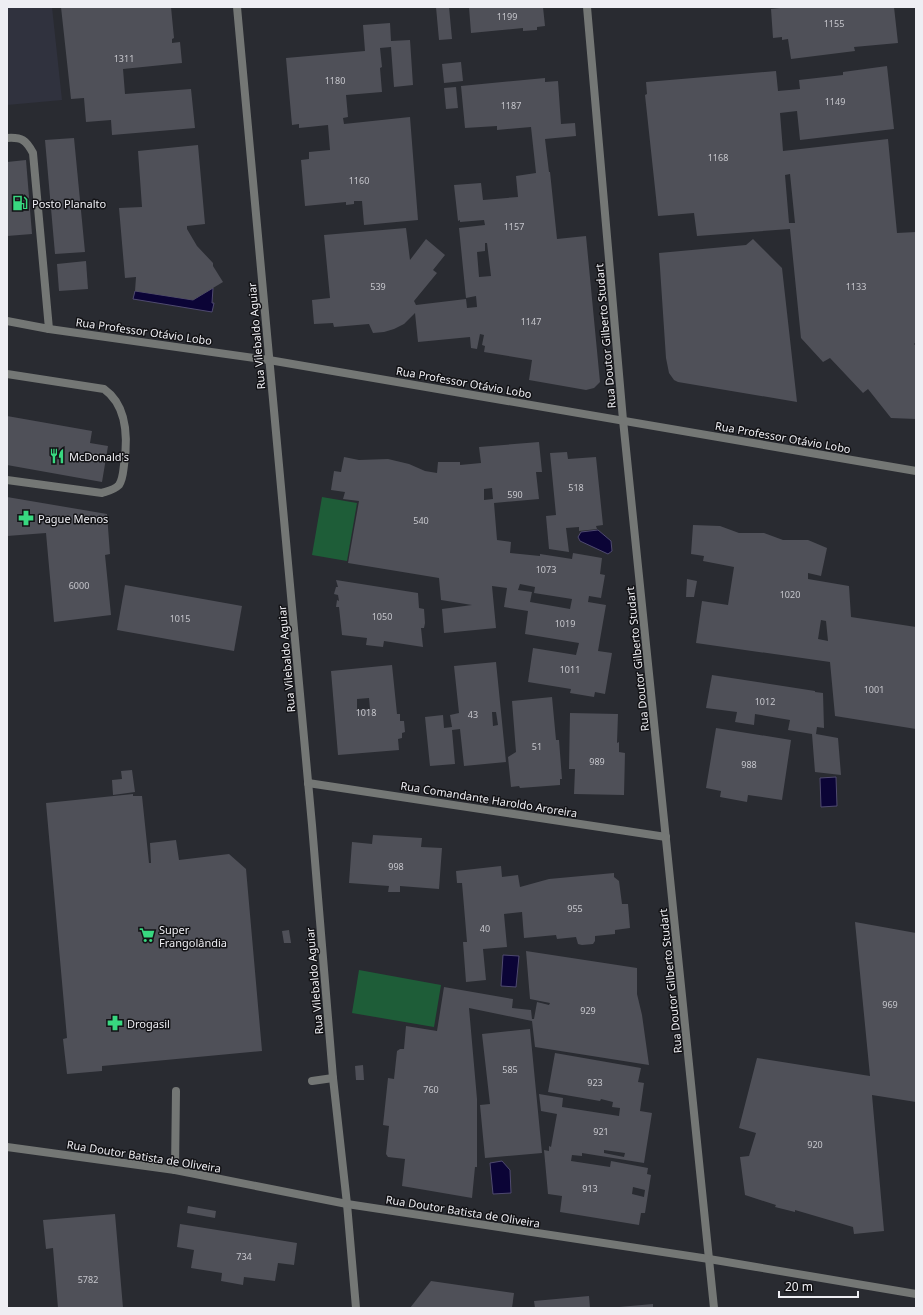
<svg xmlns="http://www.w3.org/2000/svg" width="923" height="1315" font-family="'Noto Sans',sans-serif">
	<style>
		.built { fill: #30323e }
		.green { fill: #1e5d38 }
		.water { fill: #0b0436; stroke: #4f4a6f }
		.building { fill: #4f5058; fill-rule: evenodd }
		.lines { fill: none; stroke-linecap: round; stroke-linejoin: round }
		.lane { stroke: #747775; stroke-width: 8 }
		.street { stroke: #747775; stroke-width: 8 }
		.labels { text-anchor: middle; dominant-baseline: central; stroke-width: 3; stroke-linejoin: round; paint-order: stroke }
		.number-label { font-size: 9px; fill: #c6c6cc }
		.poi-label { font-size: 11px; fill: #eeeef3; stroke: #131316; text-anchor: start }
		.street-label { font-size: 11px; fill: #eeeef3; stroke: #131316 }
	</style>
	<rect width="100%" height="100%" fill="#292b31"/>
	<path class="built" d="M7,7H52L62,100L7,105Z"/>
	<g class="green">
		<path d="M322,497L357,503L347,561L312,555Z"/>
		<path d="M359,970L441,985L434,1027L352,1013Z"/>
	</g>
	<g class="water">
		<path d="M213,288L212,303H214L212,312L133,299L135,291L193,300Z"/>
		<path d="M598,530L611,541L612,551L608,554L580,541L578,537L581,532Z"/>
		<path d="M836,777L837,806L821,807L820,778Z"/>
		<path d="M503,955L519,956L516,987L501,986Z"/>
		<path d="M502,1161L510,1170L511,1193L493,1194L490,1163Z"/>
	</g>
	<g class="building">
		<path d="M61,7H171L174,38L172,39V43L180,42L182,63L123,69L125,94L191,89L195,128L112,135L111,120L86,122L84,98L71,99Z"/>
		<path d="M436,7H449L452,39L439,40Z"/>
		<path d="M469,7H543L545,26L537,27V30L523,31V28L471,33Z"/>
		<path d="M780,7H894L898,43L854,47L855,51L791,59L788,39L782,40V37L773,38L771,9L780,8Z"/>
		<path d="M390,23L391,41L410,40L413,85L394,87L391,47L380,48L382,67L380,68L382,92L346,95L348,117L343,118L344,124L410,117L418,220L364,225L362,201H354V204L346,205V202L305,206L301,160L309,159V152L330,150L328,125L299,128V124L292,125L286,58L365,51L363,25Z"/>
		<path d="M461,62L463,81L444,83L442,64Z"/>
		<path d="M887,66L894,129L800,140L797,111L780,113L783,151L888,139L897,233L916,232V342L914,344L916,346V419L891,418L868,389L863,393L830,358L823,362L801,338L790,229L697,236L694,213L658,216L645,95L647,94L646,82L776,71L778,91L800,89L799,80L843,75V72ZM790,174L795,223H789L785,175Z"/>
		<path d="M545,78V82L558,81L561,124L575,123L576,136L545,139L549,172H550L557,239L586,236L600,382L594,388L586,390L529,380L532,360L484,352L485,346L482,345L484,335L480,334L477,349L471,348L470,337L418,342L415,313L404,324L394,329L384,332L373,333L369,324L334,327L333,323L314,324L312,300L330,298L324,235L406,228L410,260L426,239L445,255L433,270L437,273L414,301L416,305L466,299L467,308L477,307L476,296L466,298L459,228L485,225L484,220L460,222V220L458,221L454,185L481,183L483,200L518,197L516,176L536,173L531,127L497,130V126L465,128L461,86ZM485,243H487L491,276L479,277L477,252L485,251Z"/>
		<path d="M456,87L458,108L446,109L444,88Z"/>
		<path d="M74,138L85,252L55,254L45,140Z"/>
		<path d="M198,145L205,224L187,226V229L197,246L213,263V266L223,282L193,300L135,291L136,277L125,278L119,208L142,207L138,151Z"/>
		<path d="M26,160L32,234L7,236V162Z"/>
		<path d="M753,239L782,268L797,402L678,382L674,380L669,373L666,358L659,253L746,245Z"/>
		<path d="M86,261L88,289L59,291L57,264Z"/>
		<path d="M7,416L92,431L90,443L108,446L102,482L7,465Z"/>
		<path d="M539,442L542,472H536L539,499L494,503L497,540L511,542L510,553L540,556V554L572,559L573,553L602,558L600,574L605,575L601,598L589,596L588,602L606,605L598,651L612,653L605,694L595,692L594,697L570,693L571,689L528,682L533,648L576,655L579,643L525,634L528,611L504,607L507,588L492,586L496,628L444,633L442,609L472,605L441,600L439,578L348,563L359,501L343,499L345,492L331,490L334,471L341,472L344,457L359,460L388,459L409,464L425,471L437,473L438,462H460V465L481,463L479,447ZM492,488L493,499L484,500V489ZM520,584L535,587L534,593L572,599L570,609L530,602L532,592L518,590Z"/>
		<path d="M567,452L568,459L596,457L603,525L596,526L597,529L579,531V527L566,528L569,552L549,549L546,516L556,515L550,453Z"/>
		<path d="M7,497L107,514L110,554L105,555L111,615L54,622L46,533L7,536Z"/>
		<path d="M693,525L720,526L739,533H764L783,540H808L827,548L821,576L808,573V579L849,586L851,617L916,627V729L835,716L830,662L696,643L702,601L728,605L734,567L703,561L704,556L691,554ZM821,620L826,621L828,641L818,639Z"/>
		<path d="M687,579L697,581L694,597H686Z"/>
		<path d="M336,580L418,593L419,608L424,609L425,623L424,628H421L423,647L384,641L383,647L366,645L367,638L342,635L339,607H336L337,600L339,601L338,595L334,594L336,587H338Z"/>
		<path d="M125,585L242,606L234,651L117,630Z"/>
		<path d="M496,662L506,762L464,766L460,729L452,730L455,764L430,766L425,717L443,715L444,728L452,727L450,715L459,713L454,666ZM492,712H496L498,725L493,726Z"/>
		<path d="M392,665L397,714H400V721H404L405,732L402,733V738L398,739L399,750L338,755L331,671ZM369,698L370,709L357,710V699Z"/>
		<path d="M712,675L815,691V692L823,693L824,728L817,727L816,734L838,738L841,775L815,772L812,734L788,730L790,720L755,714L754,725L735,722L737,712L706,708Z"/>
		<path d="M552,697L556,740H559L562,779H560V785L520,788L519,786L511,787L508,757L516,752L512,701Z"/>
		<path d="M570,713L618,714L617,743L619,742V752L625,753L624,795L574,794L575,769H569Z"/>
		<path d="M716,728L791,740L782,800L748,795L747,802L720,797L721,791L706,788Z"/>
		<path d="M132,770L135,792L113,795L112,780L122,779L121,771Z"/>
		<path d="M133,794V796H142L149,863H151L150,843L176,840L179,860L229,854L246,869L262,1051L102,1066V1071L67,1074L63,1039L67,1038L46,803Z"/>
		<path d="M373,835L422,838L421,847L442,848L439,889L400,886V892H388L389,886L349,883L352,842L372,844Z"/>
		<path d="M501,866L502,877L518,875L520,887L549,879L614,873V877L619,881L622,904H628L630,928L615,930V934L595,936V941L593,944L582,945L578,944L576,937L557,939L556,935L524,938L522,912L504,914L507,947L483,949L486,980L466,982L463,942H467L462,883H457L456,871Z"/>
		<path d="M855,922L916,933V1102L872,1095L884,1231L854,1234L853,1227L795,1210V1212L775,1207L776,1205L745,1195L740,1157L749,1156L756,1133L739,1128L757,1058L870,1076Z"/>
		<path d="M289,930L291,943H284L282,931Z"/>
		<path d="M526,951L637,968V994L642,1015L649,1065L535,1047L532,1021L469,1008L477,1099V1167H475L472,1198L402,1186L405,1159L388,1157L386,1154L389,1126L383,1125L388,1078L394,1079L397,1051L400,1049H404L406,1026L437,1031L444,987L513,999L512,1008L531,1010L532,1019H534L537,1002L549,1005L550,1003L530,999Z"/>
		<path d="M530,1029L542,1153L485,1158L480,1105L490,1104L482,1034Z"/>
		<path d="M555,1053L641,1068L638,1082L644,1083L640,1111L652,1113L644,1163L582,1153V1156L572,1155L571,1161L610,1167L611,1161L648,1168L647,1174L651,1175L645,1213H641L639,1225L560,1212L562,1196L548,1194L544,1150L549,1151V1146L551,1147L557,1114L541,1111L539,1094L563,1098L562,1107L619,1116L620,1108L612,1107L613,1102L601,1099L600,1101L548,1092ZM604,1150L625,1153L624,1157L604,1153ZM633,1187L645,1190L644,1197L632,1194Z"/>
		<path d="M363,1065L364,1080H356L355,1066Z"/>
		<path d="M188,1206L216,1211L215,1218L187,1213Z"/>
		<path d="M115,1214L123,1308H58L53,1248L46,1249L43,1220Z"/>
		<path d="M180,1224L297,1243L294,1265L278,1263L275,1281L244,1277L243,1285L221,1281L222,1273L191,1268L194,1250L177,1247Z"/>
		<path d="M431,1281L514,1293L512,1308H410Z"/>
		<path d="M589,1296L590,1308H535L534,1301Z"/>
		<path d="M653,1304V1308H619V1307Z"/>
	</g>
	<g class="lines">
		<g class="lane">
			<path d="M7,138C22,137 26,140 33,153L49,329"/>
			<path d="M7,374L104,389C128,406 128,438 124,465C123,472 123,479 119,485C114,490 108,491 102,493L7,480"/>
			<path d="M312,1081L333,1078"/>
			<path d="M175,1170L176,1091"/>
		</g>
		<g class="street">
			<path d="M237,7L312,825L333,1078L347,1204L356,1308"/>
			<path d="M587,7L623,420L714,1308"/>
			<path d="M7,321L49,329L269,360L916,471"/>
			<path d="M308,783L666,837"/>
			<path d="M7,1147L175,1170L347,1204L709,1259L916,1294"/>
		</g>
	</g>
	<defs>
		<symbol id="fuel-bare" viewBox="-9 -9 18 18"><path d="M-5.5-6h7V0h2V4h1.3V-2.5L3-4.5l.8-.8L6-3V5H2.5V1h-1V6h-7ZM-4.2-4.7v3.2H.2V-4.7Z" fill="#38d880" stroke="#131316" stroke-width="2.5" paint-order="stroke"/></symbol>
		<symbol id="restaurant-bare" viewBox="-9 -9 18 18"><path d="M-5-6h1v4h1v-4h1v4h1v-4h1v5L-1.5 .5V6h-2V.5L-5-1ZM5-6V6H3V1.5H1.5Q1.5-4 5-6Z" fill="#38d880" stroke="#131316" stroke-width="2.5" paint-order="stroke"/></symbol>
		<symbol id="pharmacy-bare" viewBox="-9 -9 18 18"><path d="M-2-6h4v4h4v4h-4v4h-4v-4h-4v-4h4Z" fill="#38d880" stroke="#131316" stroke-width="2.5" paint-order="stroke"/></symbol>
		<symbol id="supermarket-bare" viewBox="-9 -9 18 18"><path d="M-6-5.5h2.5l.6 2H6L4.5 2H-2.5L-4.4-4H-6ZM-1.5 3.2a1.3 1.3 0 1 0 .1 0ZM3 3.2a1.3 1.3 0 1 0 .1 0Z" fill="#38d880" stroke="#131316" stroke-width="2.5" paint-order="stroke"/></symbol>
	</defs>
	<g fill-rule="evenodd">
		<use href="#fuel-bare" x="9" y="192" width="22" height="22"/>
		<use href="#restaurant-bare" x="46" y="445" width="22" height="22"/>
		<use href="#pharmacy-bare" x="15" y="507" width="22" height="22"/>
		<use href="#supermarket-bare" x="136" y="924" width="22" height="22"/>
		<use href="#pharmacy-bare" x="104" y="1012" width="22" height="22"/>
	</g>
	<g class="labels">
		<g class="number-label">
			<text x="507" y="16">1199</text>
			<text x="834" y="23">1155</text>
			<text x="124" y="58">1311</text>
			<text x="335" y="80">1180</text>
			<text x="835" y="101">1149</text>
			<text x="511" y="105">1187</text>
			<text x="718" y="157">1168</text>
			<text x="359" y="180">1160</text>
			<text x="514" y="226">1157</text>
			<text x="378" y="286">539</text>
			<text x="856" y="286">1133</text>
			<text x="531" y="321">1147</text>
			<text x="576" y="487">518</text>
			<text x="515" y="494">590</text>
			<text x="421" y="520">540</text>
			<text x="546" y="569">1073</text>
			<text x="79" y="585">6000</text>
			<text x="790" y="594">1020</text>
			<text x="382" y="616">1050</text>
			<text x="180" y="618">1015</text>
			<text x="565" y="623">1019</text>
			<text x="570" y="669">1011</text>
			<text x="874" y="689">1001</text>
			<text x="765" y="701">1012</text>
			<text x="366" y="712">1018</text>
			<text x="473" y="714">43</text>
			<text x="537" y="746">51</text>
			<text x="597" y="761">989</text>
			<text x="749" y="764">988</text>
			<text x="396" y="866">998</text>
			<text x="575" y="908">955</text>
			<text x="485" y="928">40</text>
			<text x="890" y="1004">969</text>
			<text x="588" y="1010">929</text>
			<text x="510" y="1069">585</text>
			<text x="595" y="1082">923</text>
			<text x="431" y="1089">760</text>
			<text x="601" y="1131">921</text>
			<text x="815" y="1144">920</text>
			<text x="590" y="1188">913</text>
			<text x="244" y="1256">734</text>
			<text x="88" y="1279">5782</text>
		</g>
		<g class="poi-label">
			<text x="32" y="203">Posto Planalto</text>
			<text x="69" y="456">McDonald's</text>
			<text x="38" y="518">Pague Menos</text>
			<text x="159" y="929">Super<tspan x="159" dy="13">Frangolândia</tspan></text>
			<text x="127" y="1023">Drogasil</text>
		</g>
		<g class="street-label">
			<text transform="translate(144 331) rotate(8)">Rua Professor Otávio Lobo</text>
			<text transform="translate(256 336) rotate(-95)">Rua Vilebaldo Aguiar</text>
			<text transform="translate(605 336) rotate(-95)">Rua Doutor Gilberto Studart</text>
			<text transform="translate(464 382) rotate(10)">Rua Professor Otávio Lobo</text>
			<text transform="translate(783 437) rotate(10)">Rua Professor Otávio Lobo</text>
			<text transform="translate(286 659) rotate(-95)">Rua Vilebaldo Aguiar</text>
			<text transform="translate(637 659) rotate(-96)">Rua Doutor Gilberto Studart</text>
			<text transform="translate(489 799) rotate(9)">Rua Comandante Haroldo Aroreira</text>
			<text transform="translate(314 981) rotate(-95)">Rua Vilebaldo Aguiar</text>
			<text transform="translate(670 981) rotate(-96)">Rua Doutor Gilberto Studart</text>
			<text transform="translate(144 1156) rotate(9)">Rua Doutor Batista de Oliveira</text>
			<text transform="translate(463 1211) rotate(9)">Rua Doutor Batista de Oliveira</text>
		</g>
	</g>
	<rect width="923" height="1315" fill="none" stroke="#eeeef3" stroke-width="16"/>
	<path d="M779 1291v6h79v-6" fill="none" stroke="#eeeef3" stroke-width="2"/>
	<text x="785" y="1291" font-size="12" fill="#eeeef3" stroke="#131316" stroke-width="3" paint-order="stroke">20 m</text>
</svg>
